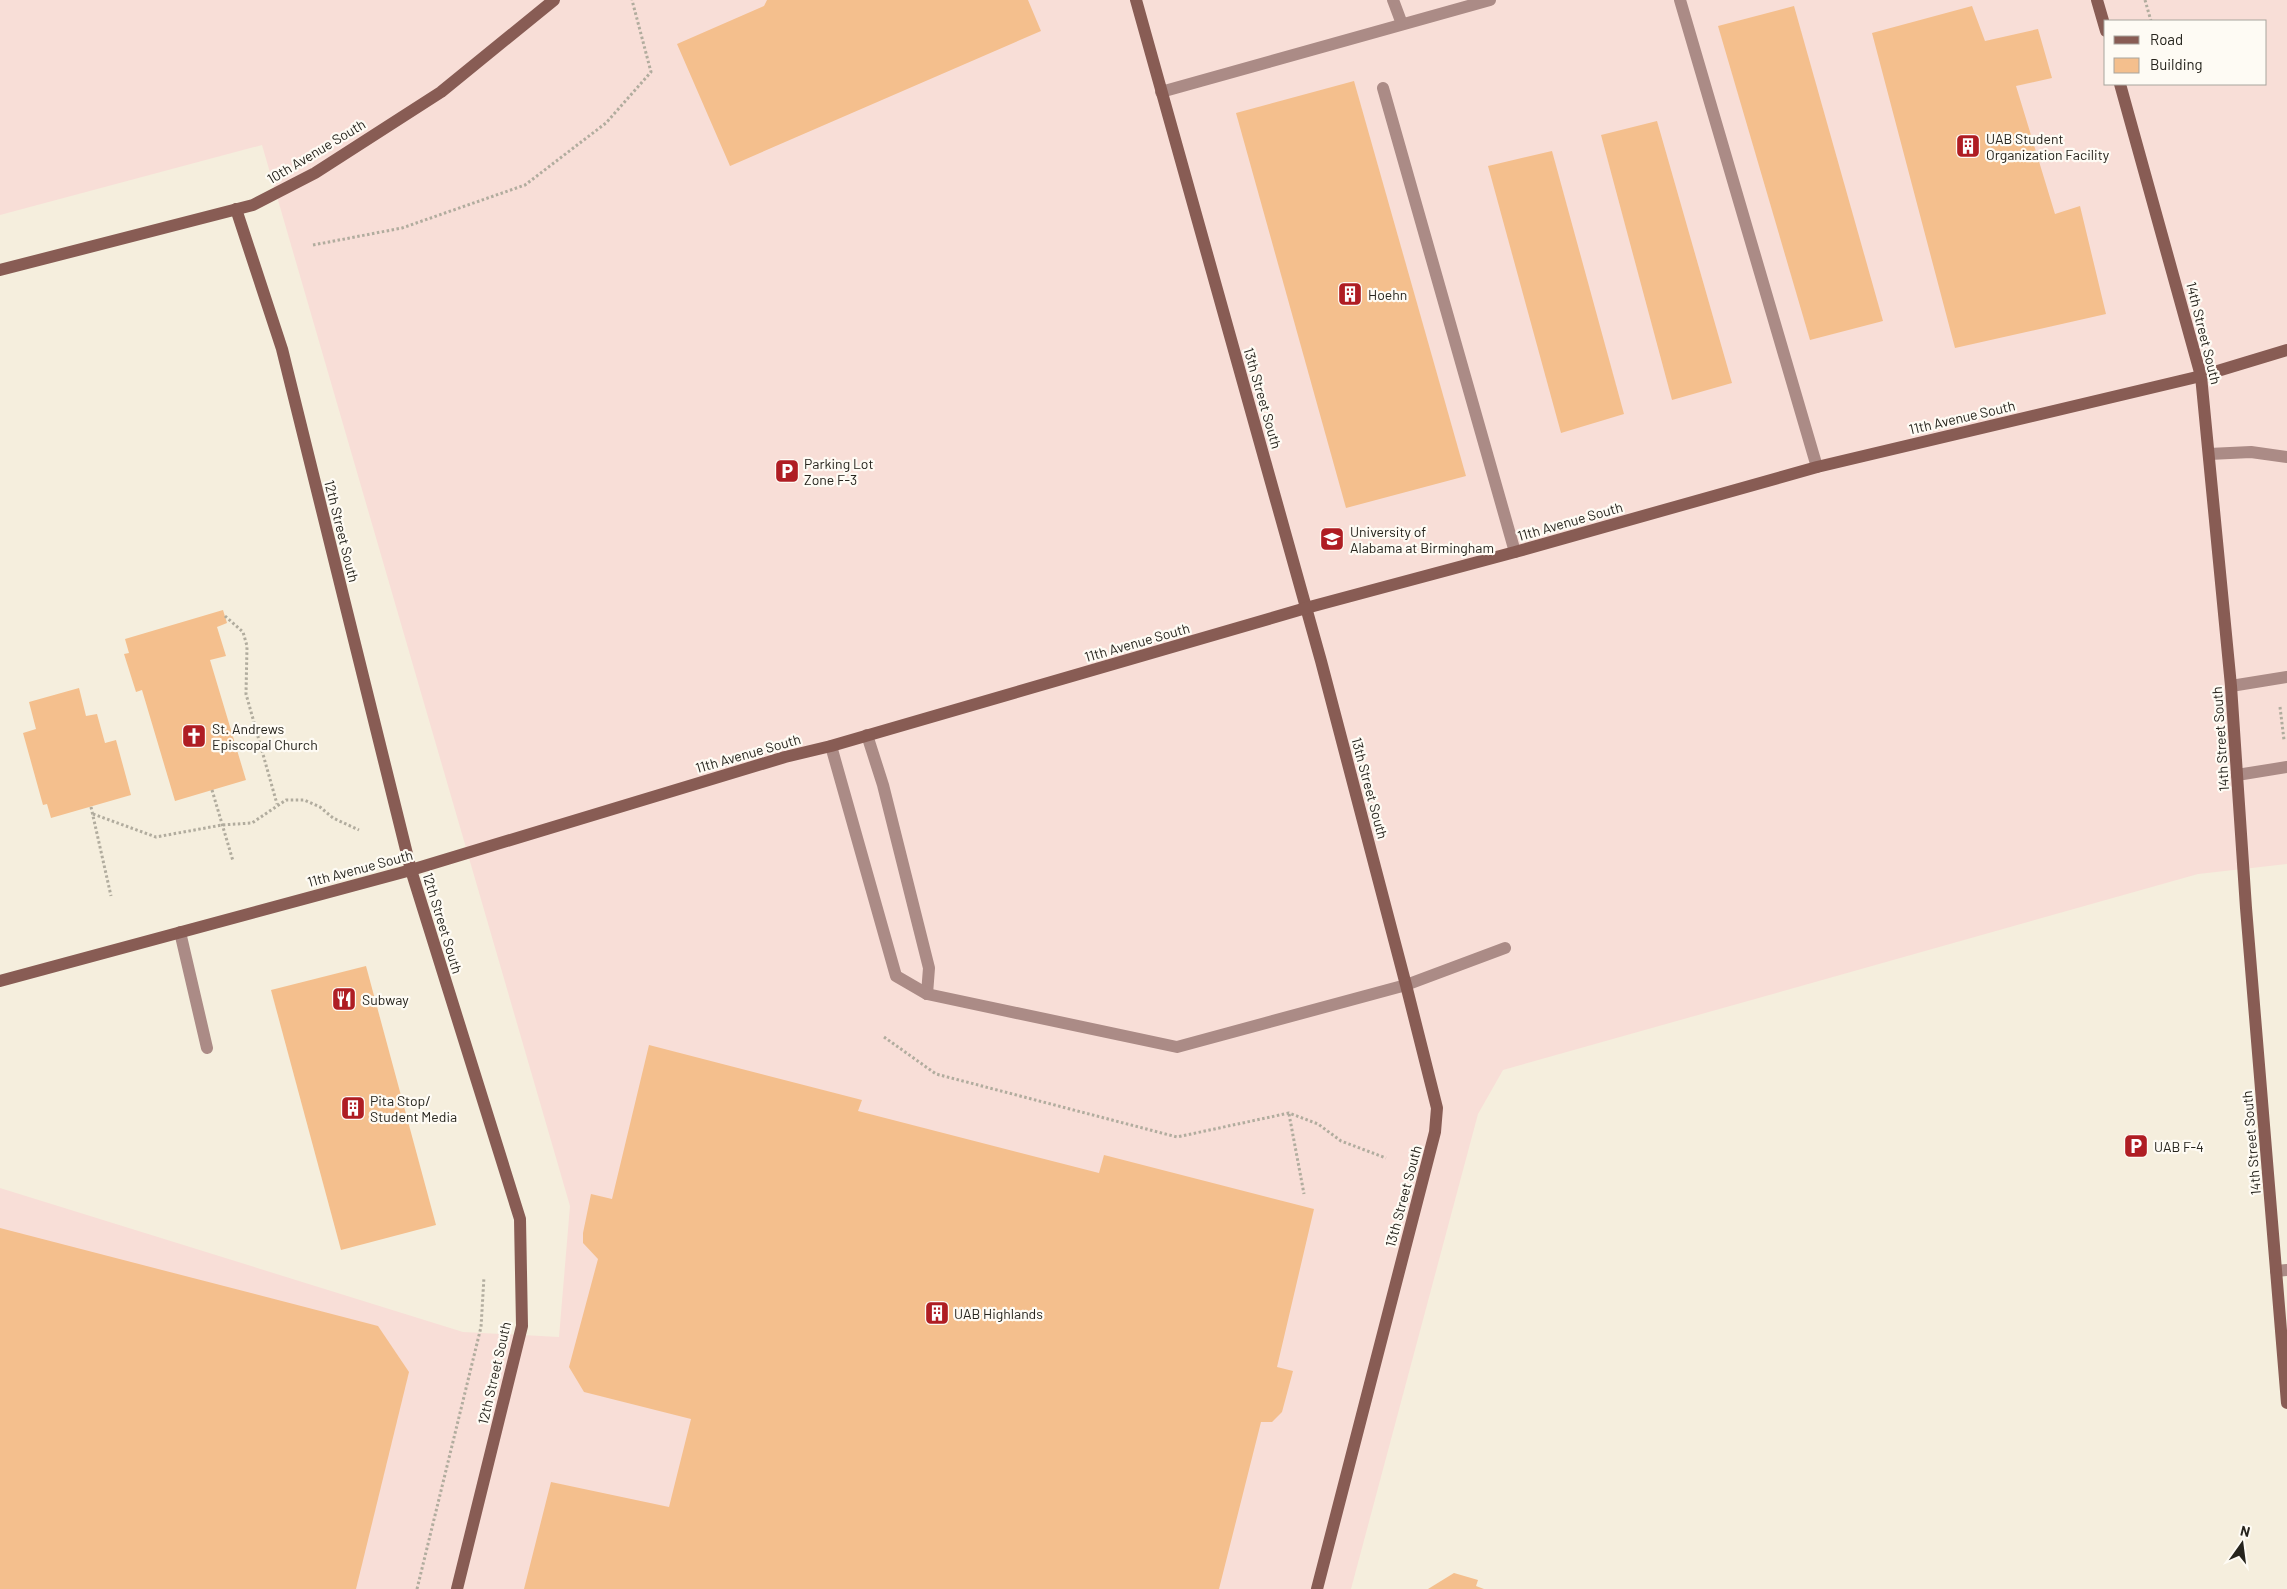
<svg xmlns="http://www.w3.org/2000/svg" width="2287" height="1589" font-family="Barlow,sans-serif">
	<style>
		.education { fill: #f8ded7; fill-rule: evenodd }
		.building { fill: #f4bf8d }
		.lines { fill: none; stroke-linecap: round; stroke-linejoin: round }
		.path { stroke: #b1ac9e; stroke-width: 3; stroke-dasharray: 2.5 2.5; stroke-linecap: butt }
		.lane { stroke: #ab8b86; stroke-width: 12 }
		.secondary { stroke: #885c54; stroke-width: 12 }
		.labels { text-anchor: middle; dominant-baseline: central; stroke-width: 4.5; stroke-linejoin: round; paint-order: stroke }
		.poi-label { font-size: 14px; fill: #26241d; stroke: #fefbf4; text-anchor: start }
		.street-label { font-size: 14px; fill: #26241d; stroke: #fefbf4 }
	</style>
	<rect width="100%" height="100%" fill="#f5eedd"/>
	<path class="education" d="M0,0H2287V864L2198,874L1503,1070L1478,1114L1351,1589H0V1188L463,1332L559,1337L570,1206L262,145L0,215ZM2106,21H2266V84H2106Z"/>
	<g class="building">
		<path d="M767,0H1028L1041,31L730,166L677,44L764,6Z"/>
		<path d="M1794,6L1883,321L1810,340L1718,26Z"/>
		<path d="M1972,6L1985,41L2038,29L2052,78L2016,86L2055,214L2080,206L2106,314L1955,348L1872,33Z"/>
		<path d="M1354,81L1466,476L1346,508L1236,113Z"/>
		<path d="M1657,121L1732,383L1672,400L1601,135Z"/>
		<path d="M1552,151L1624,414L1561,433L1488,166Z"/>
		<path d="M223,610L227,623L217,627L226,656L210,660L246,780L175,801L142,690L136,692L124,654L129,653L125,639Z"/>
		<path d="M79,688L86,716L97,714L105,743L116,740L131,795L51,818L47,804L43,805L23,733L36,729L29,702Z"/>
		<path d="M366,966L436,1225L341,1250L271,990Z"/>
		<path d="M649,1045L862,1100L858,1111L1099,1173L1104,1155L1314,1209L1277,1367L1293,1371L1282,1412L1272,1422H1261L1219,1589H524L551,1482L669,1507L691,1419L584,1392L569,1367L598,1259L583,1243V1233L591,1194L612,1199Z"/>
		<path d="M0,1228L378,1326L409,1372L356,1589H0Z"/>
		<path d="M1454,1573L1478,1580L1476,1586L1484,1589H1428Z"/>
	</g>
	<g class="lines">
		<g class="path">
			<path d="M2145,0L2151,21"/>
			<path d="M313,245L402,228L525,185L606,123L651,72L632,0"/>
			<path d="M225,616L243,632L247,646L246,694L277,804"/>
			<path d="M2280,707L2284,740"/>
			<path d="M212,790L233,861"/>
			<path d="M91,807L111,896"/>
			<path d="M93,814L156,837L222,825L252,823L286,800H304L320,807L333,818L359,830"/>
			<path d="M884,1037L936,1074L1177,1137L1289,1113L1318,1124L1341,1141L1386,1158"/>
			<path d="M1289,1114L1304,1194"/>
			<path d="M417,1589L481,1327L484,1277"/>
		</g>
		<g class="lane">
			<path d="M1393,0L1402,24"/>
			<path d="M1680,0L1817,467"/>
			<path d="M1383,88L1515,552"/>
			<path d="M1161,92L1490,0"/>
			<path d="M2209,454L2251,452L2287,457"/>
			<path d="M2231,686L2287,677"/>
			<path d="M867,735L883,785L929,968L927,994"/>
			<path d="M831,746L896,976L927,994L1177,1047L1406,985L1505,948"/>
			<path d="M2237,775L2287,767"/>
			<path d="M180,932L207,1048"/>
			<path d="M2276,1271L2287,1270"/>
		</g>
		<g class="secondary">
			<path d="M1136,0L1321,661L1406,985L1437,1108L1435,1132L1317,1589"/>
			<path d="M2097,0L2106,31"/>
			<path d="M2120,84L2201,376L2231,686L2246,908L2287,1403"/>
			<path d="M236,209L282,349L411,870L520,1219L522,1326L457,1589"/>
			<path d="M0,270L253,205L315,173L441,92L554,0"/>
			<path d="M0,981L411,870L785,757L831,746L1306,608L1515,552L1817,467L2201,376L2287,350"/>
		</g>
	</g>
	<defs>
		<symbol id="building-square" viewBox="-11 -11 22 22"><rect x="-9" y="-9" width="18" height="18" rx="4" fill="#af1d23" stroke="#fefbf4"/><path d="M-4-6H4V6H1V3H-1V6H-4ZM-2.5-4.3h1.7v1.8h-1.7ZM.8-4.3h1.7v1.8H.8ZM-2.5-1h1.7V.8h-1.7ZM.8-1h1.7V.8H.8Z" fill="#fff"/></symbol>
		<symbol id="parking-square" viewBox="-11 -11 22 22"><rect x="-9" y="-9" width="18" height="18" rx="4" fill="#af1d23" stroke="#fefbf4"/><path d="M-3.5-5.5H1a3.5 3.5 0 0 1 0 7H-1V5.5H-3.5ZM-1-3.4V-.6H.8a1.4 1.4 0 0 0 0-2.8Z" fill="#fff"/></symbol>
		<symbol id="university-square" viewBox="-11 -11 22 22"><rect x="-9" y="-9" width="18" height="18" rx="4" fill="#af1d23" stroke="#fefbf4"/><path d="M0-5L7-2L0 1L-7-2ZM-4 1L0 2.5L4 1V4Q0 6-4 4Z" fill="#fff"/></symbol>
		<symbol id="church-square" viewBox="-11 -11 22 22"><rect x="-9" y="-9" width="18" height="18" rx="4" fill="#af1d23" stroke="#fefbf4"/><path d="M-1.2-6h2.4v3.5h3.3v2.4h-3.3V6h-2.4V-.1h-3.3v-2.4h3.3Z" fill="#fff"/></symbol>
		<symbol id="restaurant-square" viewBox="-11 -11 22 22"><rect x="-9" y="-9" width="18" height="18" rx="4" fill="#af1d23" stroke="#fefbf4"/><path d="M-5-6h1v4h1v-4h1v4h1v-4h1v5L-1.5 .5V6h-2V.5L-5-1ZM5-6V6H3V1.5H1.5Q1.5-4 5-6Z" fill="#fff"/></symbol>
	</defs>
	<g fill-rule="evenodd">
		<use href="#building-square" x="1954" y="132" width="28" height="28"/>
		<use href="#building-square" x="1336" y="280" width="28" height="28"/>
		<use href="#parking-square" x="773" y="457" width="28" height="28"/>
		<use href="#university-square" x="1318" y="525" width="28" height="28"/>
		<use href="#church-square" x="180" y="722" width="28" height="28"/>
		<use href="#restaurant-square" x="330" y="985" width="28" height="28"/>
		<use href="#building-square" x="339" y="1094" width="28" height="28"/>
		<use href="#parking-square" x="2122" y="1132" width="28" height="28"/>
		<use href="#building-square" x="923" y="1299" width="28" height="28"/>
	</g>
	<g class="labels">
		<g class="poi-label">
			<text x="1986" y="138">UAB Student<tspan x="1986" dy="16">Organization Facility</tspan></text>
			<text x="1368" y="294">Hoehn</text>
			<text x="804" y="463">Parking Lot<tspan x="804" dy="16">Zone F-3</tspan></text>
			<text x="1350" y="531">University of<tspan x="1350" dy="16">Alabama at Birmingham</tspan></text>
			<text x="212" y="728">St. Andrews<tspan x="212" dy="16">Episcopal Church</tspan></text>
			<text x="362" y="999">Subway</text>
			<text x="370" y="1100">Pita Stop/<tspan x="370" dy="16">Student Media</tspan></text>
			<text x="2154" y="1146">UAB F-4</text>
			<text x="954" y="1313">UAB Highlands</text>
		</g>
		<g class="street-label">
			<text transform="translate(316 151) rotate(-31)">10th Avenue South</text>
			<text transform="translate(2204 333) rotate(76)">14th Street South</text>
			<text transform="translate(1263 398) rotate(74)">13th Street South</text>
			<text transform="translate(1962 417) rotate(-13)">11th Avenue South</text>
			<text transform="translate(1570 521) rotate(-16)">11th Avenue South</text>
			<text transform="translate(342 531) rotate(76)">12th Street South</text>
			<text transform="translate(1137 642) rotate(-16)">11th Avenue South</text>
			<text transform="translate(2220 739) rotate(-94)">14th Street South</text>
			<text transform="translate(748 753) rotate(-16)">11th Avenue South</text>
			<text transform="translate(1370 788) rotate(75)">13th Street South</text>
			<text transform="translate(360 868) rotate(-15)">11th Avenue South</text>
			<text transform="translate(443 923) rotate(73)">12th Street South</text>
			<text transform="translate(2251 1143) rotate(-95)">14th Street South</text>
			<text transform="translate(1403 1196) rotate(-75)">13th Street South</text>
			<text transform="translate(494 1373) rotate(-77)">12th Street South</text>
		</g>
	</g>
	<rect x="2104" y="20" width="162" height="65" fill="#fefbf4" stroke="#a8a59e"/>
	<rect x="2114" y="36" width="25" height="8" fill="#885c54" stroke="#a8a59e"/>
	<text x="2150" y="45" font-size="15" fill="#26241d">Road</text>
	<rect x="2114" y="58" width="25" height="15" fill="#f4bf8d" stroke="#a8a59e"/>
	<text x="2150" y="70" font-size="15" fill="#26241d">Building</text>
	<g transform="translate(2242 1544) rotate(14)" stroke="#fefbf4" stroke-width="4" paint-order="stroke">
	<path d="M0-4L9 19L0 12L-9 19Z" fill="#26241d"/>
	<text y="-8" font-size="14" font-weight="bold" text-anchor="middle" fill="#26241d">N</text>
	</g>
</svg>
